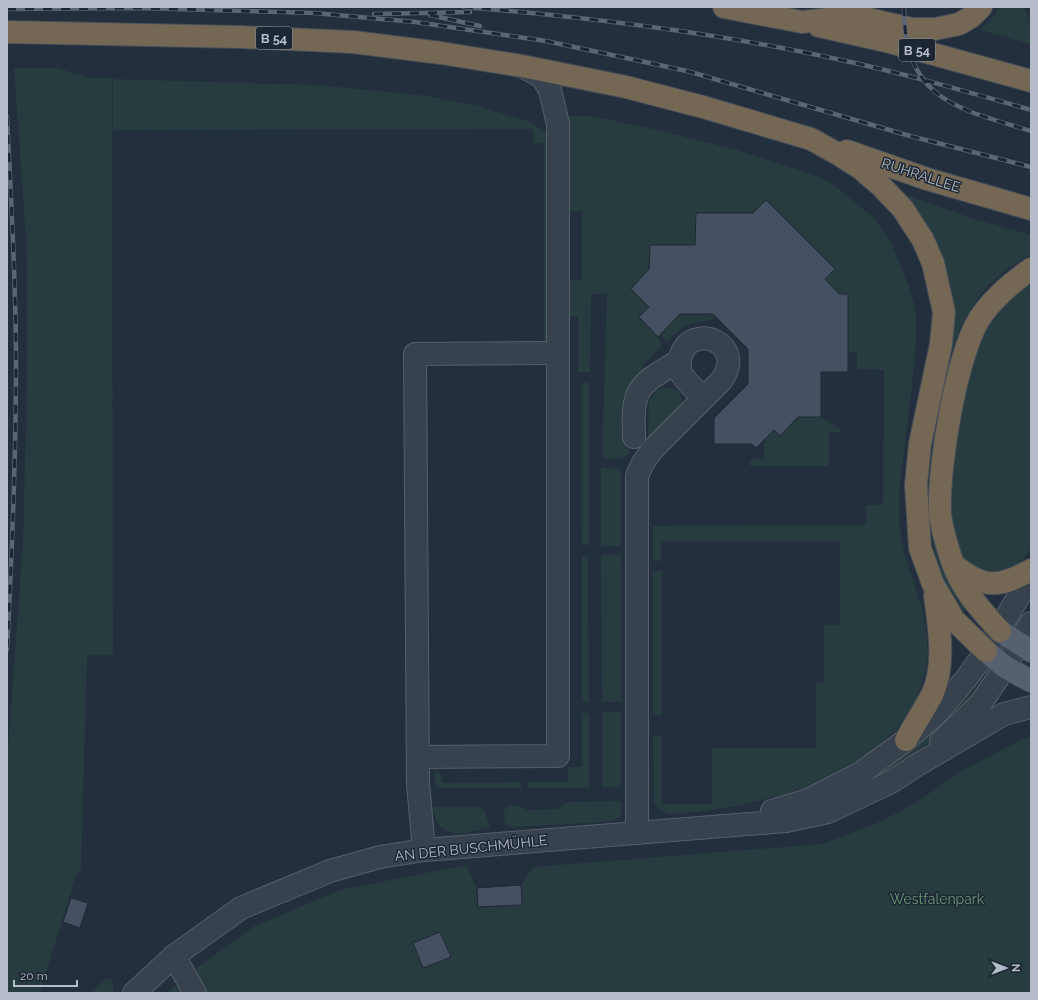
<svg xmlns="http://www.w3.org/2000/svg" width="1038" height="1000" font-family="Raleway,sans-serif">
	<style>
		.green { fill: #263c3f }
		.building { fill: #455162; stroke: #1f2835 }
		.lines { fill: none; stroke-linecap: round; stroke-linejoin: round }
		.minor-casing { stroke: #565f6c; stroke-width: 24 }
		.major-casing { stroke: #414a57; stroke-width: 24 }
		.highway-casing { stroke: #434c59; stroke-width: 24 }
		.minor { stroke: #38414e; stroke-width: 22 }
		.major { stroke: #56606e; stroke-width: 22 }
		.highway { stroke: #746855; stroke-width: 22 }
		.rail-casing { stroke: #5a6575; stroke-width: 4.5 }
		.rail { stroke: #1d2633; stroke-width: 3; stroke-dasharray: 9; stroke-linecap: butt }
		.labels { text-anchor: middle; dominant-baseline: central; stroke-width: 3; stroke-linejoin: round; paint-order: stroke }
		.shield { fill: #1d2633; stroke: #878f9c; stroke-width: 1 }
		.shield-label { font-size: 13px; font-weight: bold; fill: #b4bcc9 }
		.street-label { font-size: 14px; fill: #b4bcc9; stroke: #1d2633 }
		.park-label { font-size: 14px; fill: #6b9a76; stroke: #1d2633 }
	</style>
	<rect width="100%" height="100%" fill="#242f3e"/>
	<g class="green">
		<path d="M1000,7H1024L1031,23V44L980,30L992,19Z"/>
		<path d="M14,68H57L90,78H112L113,655H87L81,868L76,876L40,993H7V762L23,542L27,389V253Z"/>
		<path d="M113,79L317,85L427,96L474,105L531,122L547,134L548,342L544,344V143H533V129L113,130Z"/>
		<path d="M571,116H591L654,129L733,149L809,173L830,182L874,218L890,240L909,287L916,312V343L912,386L899,492V520L903,549L922,608L925,623L928,654L926,670L916,700L897,729L871,751L857,761L805,787L783,795L741,805L699,812L671,814L659,810L654,803L653,736H662V804H712V748H816V683H824V625H840V541H661V561H653V526L866,525V505H883L884,370L857,369V352H848V294H839L825,279L834,269L766,200L753,213H696L695,245H650L649,269L631,289L649,307L639,318L658,337L662,345L642,366L645,369L629,385L624,397L623,443L630,452C623,461 612,458 602,458L607,294H591L590,372H578V316H567V281L582,280V211H567V118Z"/>
		<path d="M909,196L974,219L1031,235V254L1004,271L990,284L979,296L965,318L959,331L952,359L935,447L967,609L964,612L961,609L941,575L936,559L929,522L928,491L932,441L948,358L907,197Z"/>
		<path d="M1031,283V547C1026,556 1020,564 1011,570C1008,572 1003,572 1000,572C983,574 966,570 959,554C938,509 961,369 985,327C995,310 1014,293 1031,283Z"/>
		<path d="M680,314H713L717,317C707,324 697,319 687,325C680,329 673,336 667,341L660,335Z"/>
		<path d="M589,382V545H582L581,383Z"/>
		<path d="M666,387C677,388 683,394 682,405L648,442L649,400L658,390Z"/>
		<path d="M798,417H821L840,429V432H829V466H750V462L752,459H764V440L774,430L780,435Z"/>
		<path d="M601,468L621,469V546H601Z"/>
		<path d="M601,555H621L622,702H602Z"/>
		<path d="M582,556H588L589,702H582Z"/>
		<rect x="653" y="571" width="9" height="144"/>
		<path d="M970,691L972,693V696L937,736L901,763L875,777Z"/>
		<rect x="602" y="712" width="19" height="75"/>
		<path d="M582,713H589V788H528V782H568V767H582Z"/>
		<path d="M1031,735V993H168L174,986L182,989L197,976V968L253,927L340,890L466,865L477,888L521,885L533,867L822,844L882,821L917,802L961,771Z"/>
		<path d="M435,770L442,775V783L521,782V788H439L435,785Z"/>
		<path d="M621,801V816L615,820L606,822L510,827L505,824L504,810L508,806H520L527,810L559,809L567,802Z"/>
		<path d="M431,807H483L490,827C476,831 452,839 441,827C436,822 434,813 431,807Z"/>
		<path d="M105,979H111L113,983L114,991L112,993H91Z"/>
	</g>
	<g class="building">
		<path d="M766,200L835,269L825,279L839,294H848V372H821V417H798L780,436L774,430L756,448L752,444H714V418L748,384V349L713,314H680L658,337L639,317L649,307L631,289L649,269L650,245H695L696,213H753Z"/>
		<path d="M521,885L522,905L478,907L477,888Z"/>
		<path d="M71,898L88,903L80,928L63,922Z"/>
		<path d="M440,932L451,957L423,968L413,943Z"/>
	</g>
	<g class="lines">
		<defs>
			<g id="minor">
				<path d="M634,437C634,423 632,409 637,396C641,381 667,368 679,361"/>
				<path d="M941,742L981,703L1005,667L1031,623"/>
				<path d="M418,757L558,756V124L550,90L542,77L522,66"/>
				<path d="M772,811L808,800L861,773L906,740L936,714L966,679L986,651L1031,576"/>
				<path d="M637,833V476L643,463L652,450L721,381C748,344 693,321 681,355C680,360 679,367 681,373C686,383 696,390 704,398"/>
				<path d="M424,850L418,784L415,354L557,353"/>
				<path d="M174,956L195,993"/>
				<path d="M134,993L174,956L241,908L330,871L380,857L424,850L786,821L828,812L891,782L917,765L1004,714L1031,707"/>
			</g>
			<g id="major">
				<path d="M1000,631L1031,651"/>
				<path d="M986,651L1005,667L1031,681"/>
			</g>
			<g id="highway">
				<path d="M724,7L802,22L855,16L912,29H935L959,24L971,17L981,7"/>
				<path d="M819,26L886,41L1031,81"/>
				<path d="M7,32L241,37L353,42L441,53L522,66L626,87L703,107L811,139L838,154L860,168L881,186L903,209L923,240L933,263L944,312L941,344L920,444L916,485L920,548L933,584L954,620L986,651"/>
				<path d="M847,151L927,179L1031,209"/>
				<path d="M954,565C984,589 999,588 1031,570"/>
				<path d="M1000,631C981,610 963,591 953,564C949,552 940,523 940,511C938,468 957,345 984,312C997,295 1014,281 1031,269"/>
				<path d="M906,740C914,725 924,710 932,695C946,665 939,627 935,596"/>
			</g>
		</defs>
		<use href="#minor" class="minor-casing"/>
		<use href="#major" class="major-casing"/>
		<use href="#highway" class="highway-casing"/>
		<use href="#minor" class="minor"/>
		<use href="#major" class="major"/>
		<use href="#highway" class="highway"/>
		<defs>
			<g id="rail">
				<path d="M464,7C587,17 710,32 832,58C899,72 965,91 1031,110"/>
				<path d="M904,7C904,100 956,108 1031,131"/>
				<path d="M7,9L139,8L314,13L415,22L546,41L687,71L910,136L1031,167"/>
				<path d="M374,14L470,12"/>
				<path d="M430,15L480,26"/>
				<path d="M7,117C11,198 16,279 16,361C16,457 12,554 7,650"/>
			</g>
		</defs>
		<use href="#rail" class="rail-casing"/>
		<use href="#rail" class="rail"/>
	</g>
	<g class="labels">
		<g class="shield">
			<rect x="256" y="27" width="36" height="22" rx="3"/>
			<rect x="899" y="39" width="36" height="22" rx="3"/>
		</g>
		<g class="shield-label">
			<text x="274" y="38">B 54</text>
			<text x="917" y="50">B 54</text>
		</g>
		<g class="street-label">
			<text transform="translate(921 175) rotate(18)">RUHRALLEE</text>
			<text transform="translate(471 848) rotate(-6)">AN DER BUSCHMÜHLE</text>
		</g>
		<g class="park-label">
			<text x="937" y="899">Westfalenpark</text>
		</g>
	</g>
	<rect width="1038" height="1000" fill="none" stroke="#b4bcc9" stroke-width="16"/>
	<g transform="translate(1006 968) rotate(90)" stroke="#1d2633" stroke-width="3" paint-order="stroke">
	<path d="M0-3L7 15L0 10L-7 15Z" fill="#b4bcc9"/>
	<text y="-6" font-size="11" font-weight="bold" text-anchor="middle" fill="#b4bcc9">N</text>
	</g>
	<path d="M14 980v6h63v-6" fill="none" stroke="#b4bcc9" stroke-width="2"/>
	<text x="20" y="980" font-size="12" fill="#b4bcc9" stroke="#1d2633" stroke-width="3" paint-order="stroke">20 m</text>
</svg>
